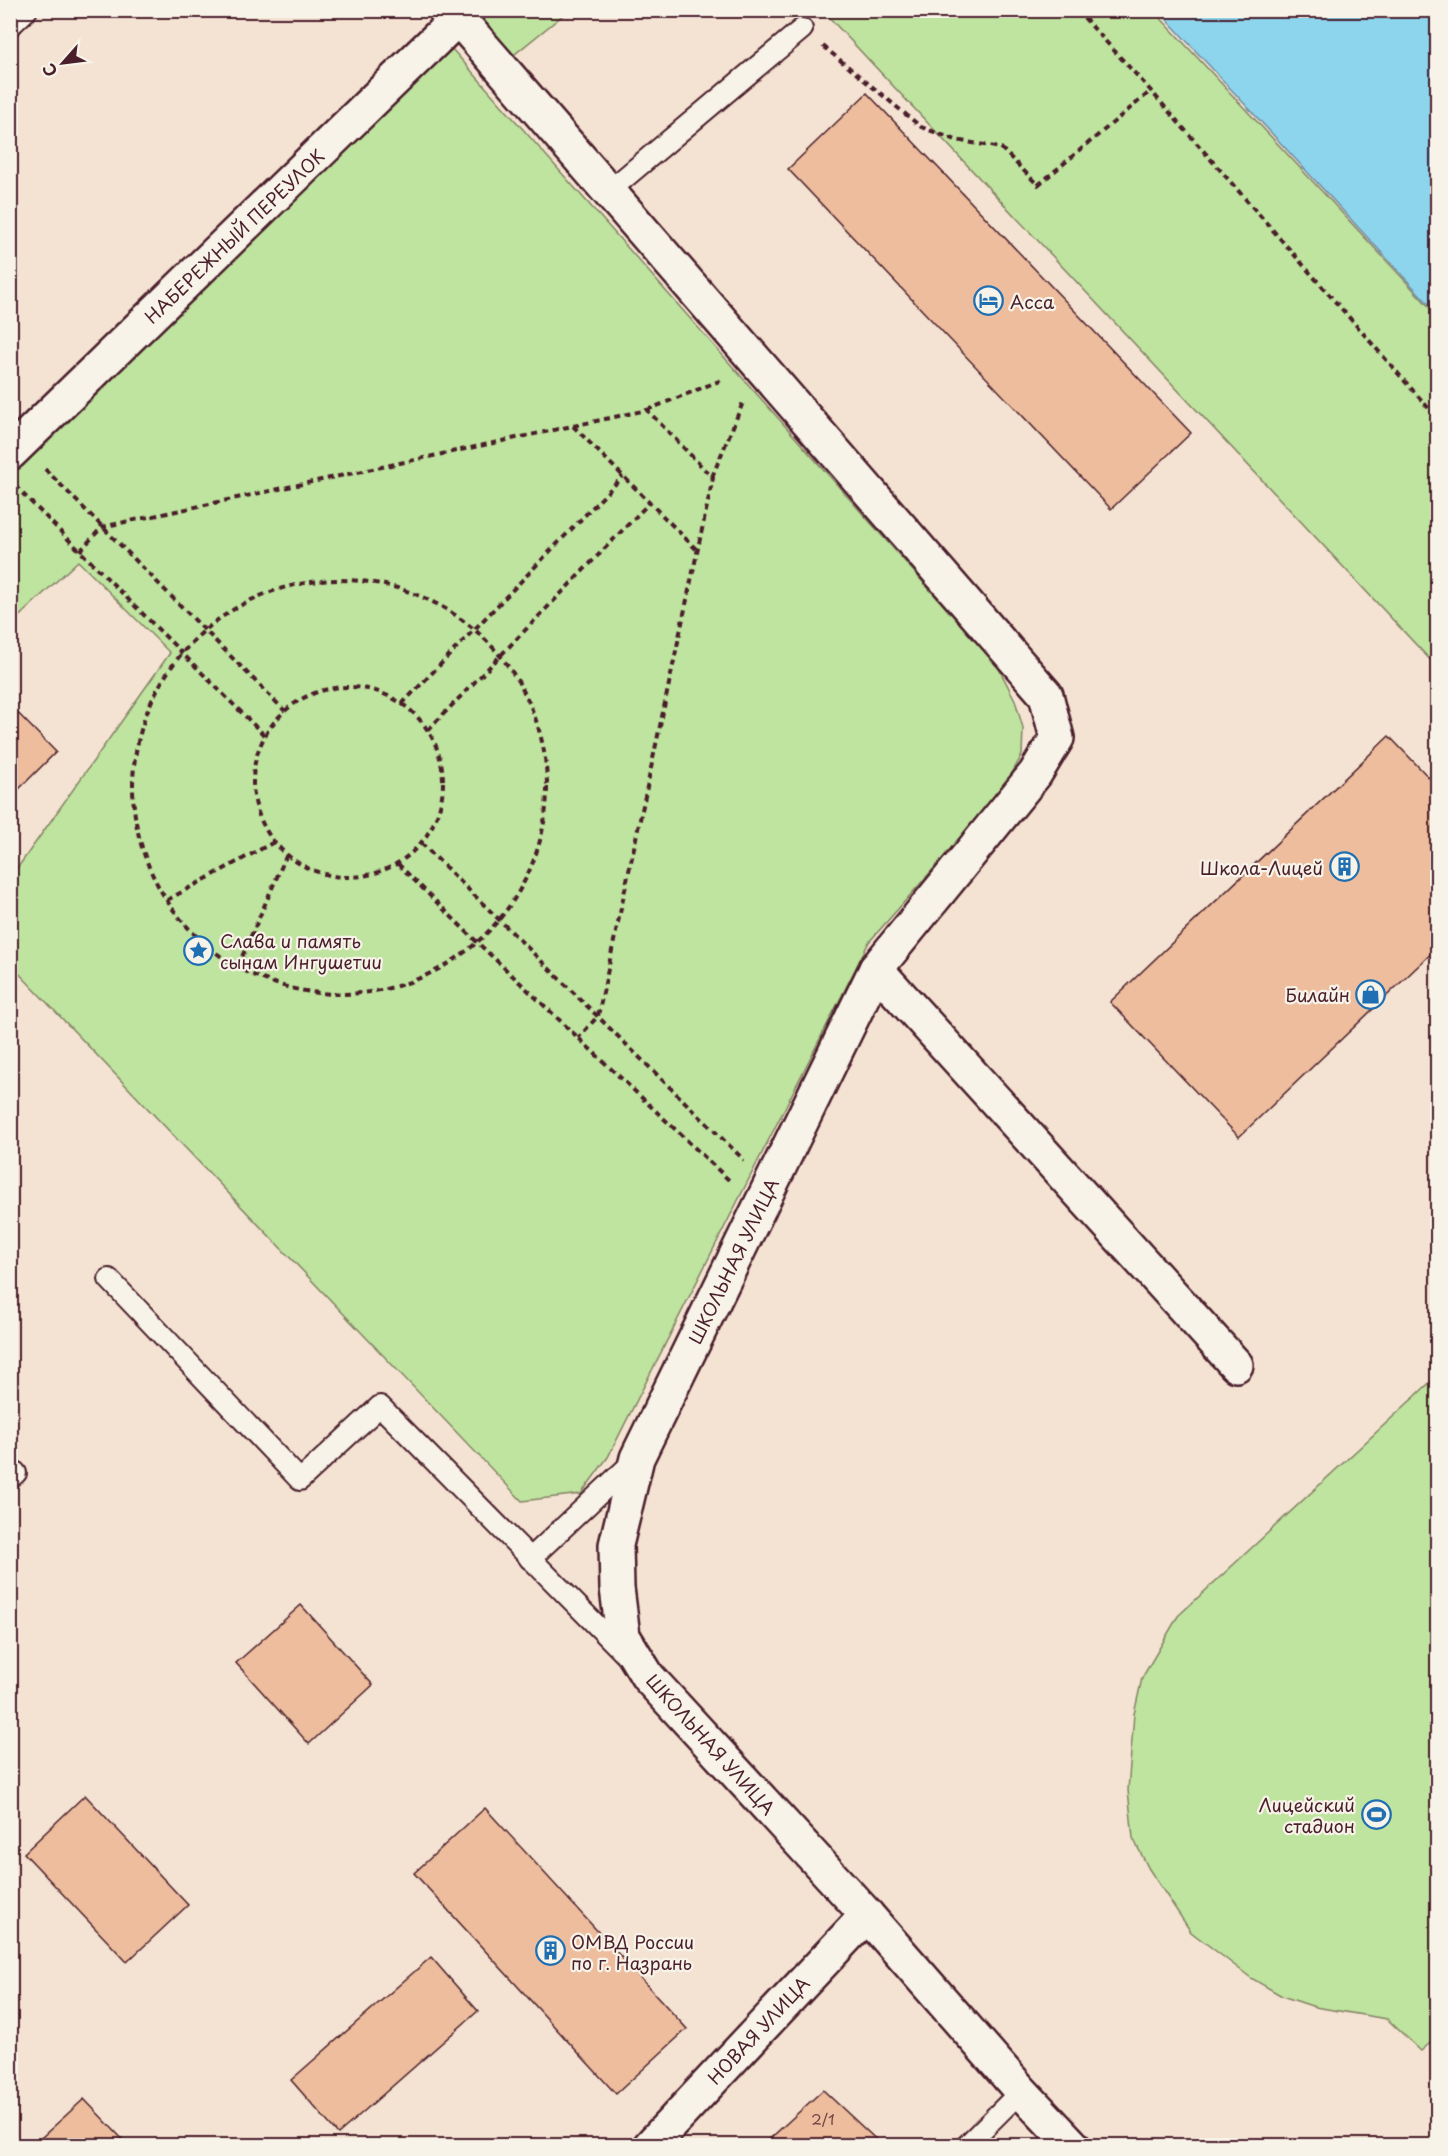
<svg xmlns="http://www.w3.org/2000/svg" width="1448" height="2156" font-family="'Playpen Sans',sans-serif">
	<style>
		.green { fill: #bee49f; stroke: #848265; stroke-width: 1.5 }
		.water { fill: #8cd5ed; stroke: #728c9f; stroke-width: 1.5 }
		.building { fill: #edbd9d; stroke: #4a1f2b; stroke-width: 1.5 }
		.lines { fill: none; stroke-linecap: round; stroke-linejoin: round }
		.lane-casing { stroke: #4a1f2b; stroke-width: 24 }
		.street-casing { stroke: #4a1f2b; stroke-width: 38 }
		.path { stroke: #4a1f2b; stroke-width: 4; stroke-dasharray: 6 4.5; stroke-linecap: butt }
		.lane { stroke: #f7f3e8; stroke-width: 20 }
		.street { stroke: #f7f3e8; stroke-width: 33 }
		.labels { text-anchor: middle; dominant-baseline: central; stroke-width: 4.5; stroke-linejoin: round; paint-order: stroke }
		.number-label { font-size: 15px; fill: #734648 }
		.street-label { font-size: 18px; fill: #4a1f2b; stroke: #f7f3e8 }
		.poi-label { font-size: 18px; fill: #4a1f2b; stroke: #f7f3e8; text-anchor: start }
	</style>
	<rect width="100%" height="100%" fill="#f4e3d2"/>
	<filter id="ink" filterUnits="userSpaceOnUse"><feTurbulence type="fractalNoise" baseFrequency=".0167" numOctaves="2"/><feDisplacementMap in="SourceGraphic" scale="12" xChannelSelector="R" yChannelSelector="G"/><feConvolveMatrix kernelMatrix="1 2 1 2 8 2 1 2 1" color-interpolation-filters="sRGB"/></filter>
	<g filter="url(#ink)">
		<g class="green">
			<path d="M451,11H568L500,66Z"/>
			<path d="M823,11H1154L1437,315V667Z"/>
			<path d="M452,49L998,667L1015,700L1023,728L1022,755L1002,791L869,942L608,1457L581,1494L522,1501L11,965V877L170,653L78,561L11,624V469Z"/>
			<path d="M1437,1376L1438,2036L1421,2051L1387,2019L1315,2007L1282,1996L1251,1978L1191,1932L1149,1869L1133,1838L1128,1790L1134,1714L1142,1678L1178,1616Z"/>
		</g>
		<path class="water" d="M1159,11H1437V313Z"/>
		<g class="building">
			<path d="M867,93L1191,433L1111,509L788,169Z"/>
			<path d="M10,705L56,752L10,798Z"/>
			<path d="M1389,736L1438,787V947L1239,1137L1110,1002Z"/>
			<path d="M301,1605L373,1685L309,1744L236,1663Z"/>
			<path d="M85,1795L188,1905L127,1962L24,1853Z"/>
			<path d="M485,1808L687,2029L616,2094L414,1873Z"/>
			<path d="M431,1957L478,2011L338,2134L291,2080Z"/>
			<path d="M823,2090L883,2146H762Z"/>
			<path d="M84,2099L129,2146H32Z"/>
		</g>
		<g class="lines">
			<defs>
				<g id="lane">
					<path d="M10,26L27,10"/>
					<path d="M609,191L802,29"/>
					<path d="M109,1279L300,1480L380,1406L625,1654"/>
					<path d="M10,1467L16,1473L10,1478"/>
					<path d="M530,1559L635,1460"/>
					<path d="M966,2146L1021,2091"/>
				</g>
				<g id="street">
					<path d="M451,10L1046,695L1057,738L1035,774L876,969L637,1458L616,1545L617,1588L623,1636L648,1677L867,1915L1021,2091L1073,2146"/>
					<path d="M10,453L458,18"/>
					<path d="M876,969L1236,1365"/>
					<path d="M650,2146L867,1915"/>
				</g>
			</defs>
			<use href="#lane" class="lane-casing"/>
			<use href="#street" class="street-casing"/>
			<g class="path">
				<path d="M1077,10L1151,91L1438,419"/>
				<path d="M823,46L921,127L956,140L1001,148L1038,185L1151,91"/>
				<path d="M647,410L724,379"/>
				<path d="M573,426L697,550"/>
				<path d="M45,469L285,711"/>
				<path d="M712,477L744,400"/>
				<path d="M15,486L265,736"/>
				<path d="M80,551L102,527L647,410L713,478L598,1016L578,1038"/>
				<circle cx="340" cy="787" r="207"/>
				<circle cx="348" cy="782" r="95"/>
				<path d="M402,704L623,476"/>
				<path d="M428,730L650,502"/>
				<path d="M421,843L744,1160"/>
				<path d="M398,864L479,944L732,1183"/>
				<path d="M167,900L274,842"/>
				<path d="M238,966L287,854"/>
			</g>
			<use href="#lane" class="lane"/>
			<use href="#street" class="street"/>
		</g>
	</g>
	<defs>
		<symbol id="hotel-ring" viewBox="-11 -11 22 22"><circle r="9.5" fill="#f7f3e8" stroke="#1f6fb2" stroke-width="1.5"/><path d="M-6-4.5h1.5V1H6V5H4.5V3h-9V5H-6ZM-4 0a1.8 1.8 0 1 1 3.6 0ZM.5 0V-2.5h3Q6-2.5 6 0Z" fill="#1f6fb2"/></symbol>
		<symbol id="building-ring" viewBox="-11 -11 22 22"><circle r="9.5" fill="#f7f3e8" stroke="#1f6fb2" stroke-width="1.5"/><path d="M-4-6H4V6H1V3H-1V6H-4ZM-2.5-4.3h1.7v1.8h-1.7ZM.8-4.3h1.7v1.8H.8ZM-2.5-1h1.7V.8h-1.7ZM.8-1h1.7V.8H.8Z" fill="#1f6fb2"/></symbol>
		<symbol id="sight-ring" viewBox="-11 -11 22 22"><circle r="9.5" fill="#f7f3e8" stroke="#1f6fb2" stroke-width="1.5"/><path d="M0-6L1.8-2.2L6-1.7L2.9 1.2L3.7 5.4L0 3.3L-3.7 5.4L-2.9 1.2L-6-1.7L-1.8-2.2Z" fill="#1f6fb2"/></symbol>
		<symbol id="shop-ring" viewBox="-11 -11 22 22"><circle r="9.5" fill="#f7f3e8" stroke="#1f6fb2" stroke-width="1.5"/><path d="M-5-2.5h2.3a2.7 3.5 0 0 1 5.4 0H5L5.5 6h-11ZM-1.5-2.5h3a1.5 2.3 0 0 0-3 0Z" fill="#1f6fb2"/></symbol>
		<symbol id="stadium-ring" viewBox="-11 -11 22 22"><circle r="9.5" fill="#f7f3e8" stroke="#1f6fb2" stroke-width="1.5"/><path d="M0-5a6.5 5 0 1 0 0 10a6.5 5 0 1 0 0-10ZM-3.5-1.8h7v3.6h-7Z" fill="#1f6fb2"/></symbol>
	</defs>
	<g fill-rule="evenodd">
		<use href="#hotel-ring" x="972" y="284" width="33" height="33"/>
		<use href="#building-ring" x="1328" y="850" width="33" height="33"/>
		<use href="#sight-ring" x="182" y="934" width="33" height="33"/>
		<use href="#shop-ring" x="1354" y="978" width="33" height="33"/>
		<use href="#stadium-ring" x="1360" y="1798" width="33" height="33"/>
		<use href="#building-ring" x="534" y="1934" width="33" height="33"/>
	</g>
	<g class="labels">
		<g class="number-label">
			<text x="823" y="2118">2/1</text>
		</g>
		<g class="street-label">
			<text transform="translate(234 236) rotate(-44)">НАБЕРЕЖНЫЙ ПЕРЕУЛОК</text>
			<text transform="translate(733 1261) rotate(-64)">ШКОЛЬНАЯ УЛИЦА</text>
			<text transform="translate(711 1744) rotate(48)">ШКОЛЬНАЯ УЛИЦА</text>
			<text transform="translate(758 2030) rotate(-47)">НОВАЯ УЛИЦА</text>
		</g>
		<g class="poi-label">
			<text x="1010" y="301">Асса</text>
			<text x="1323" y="867" text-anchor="end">Школа-Лицей</text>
			<text x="220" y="940">Слава и память<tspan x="220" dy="21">сынам Ингушетии</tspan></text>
			<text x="1350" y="994" text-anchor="end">Билайн</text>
			<text x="1355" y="1804" text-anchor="end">Лицейский<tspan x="1355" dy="21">стадион</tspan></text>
			<text x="571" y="1941">ОМВД России<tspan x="571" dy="21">по г. Назрань</tspan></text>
		</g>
	</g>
	<rect width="1448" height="2156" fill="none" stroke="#f7f3e8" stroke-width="36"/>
	<rect x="18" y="18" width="1412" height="2120" fill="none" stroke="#4a1f2b" stroke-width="2" filter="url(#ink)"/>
	<g transform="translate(63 63) rotate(242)" stroke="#f7f3e8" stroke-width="4.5" paint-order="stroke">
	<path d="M0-4.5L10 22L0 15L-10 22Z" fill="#4a1f2b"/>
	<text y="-9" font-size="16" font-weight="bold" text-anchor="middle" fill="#4a1f2b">С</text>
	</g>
</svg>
